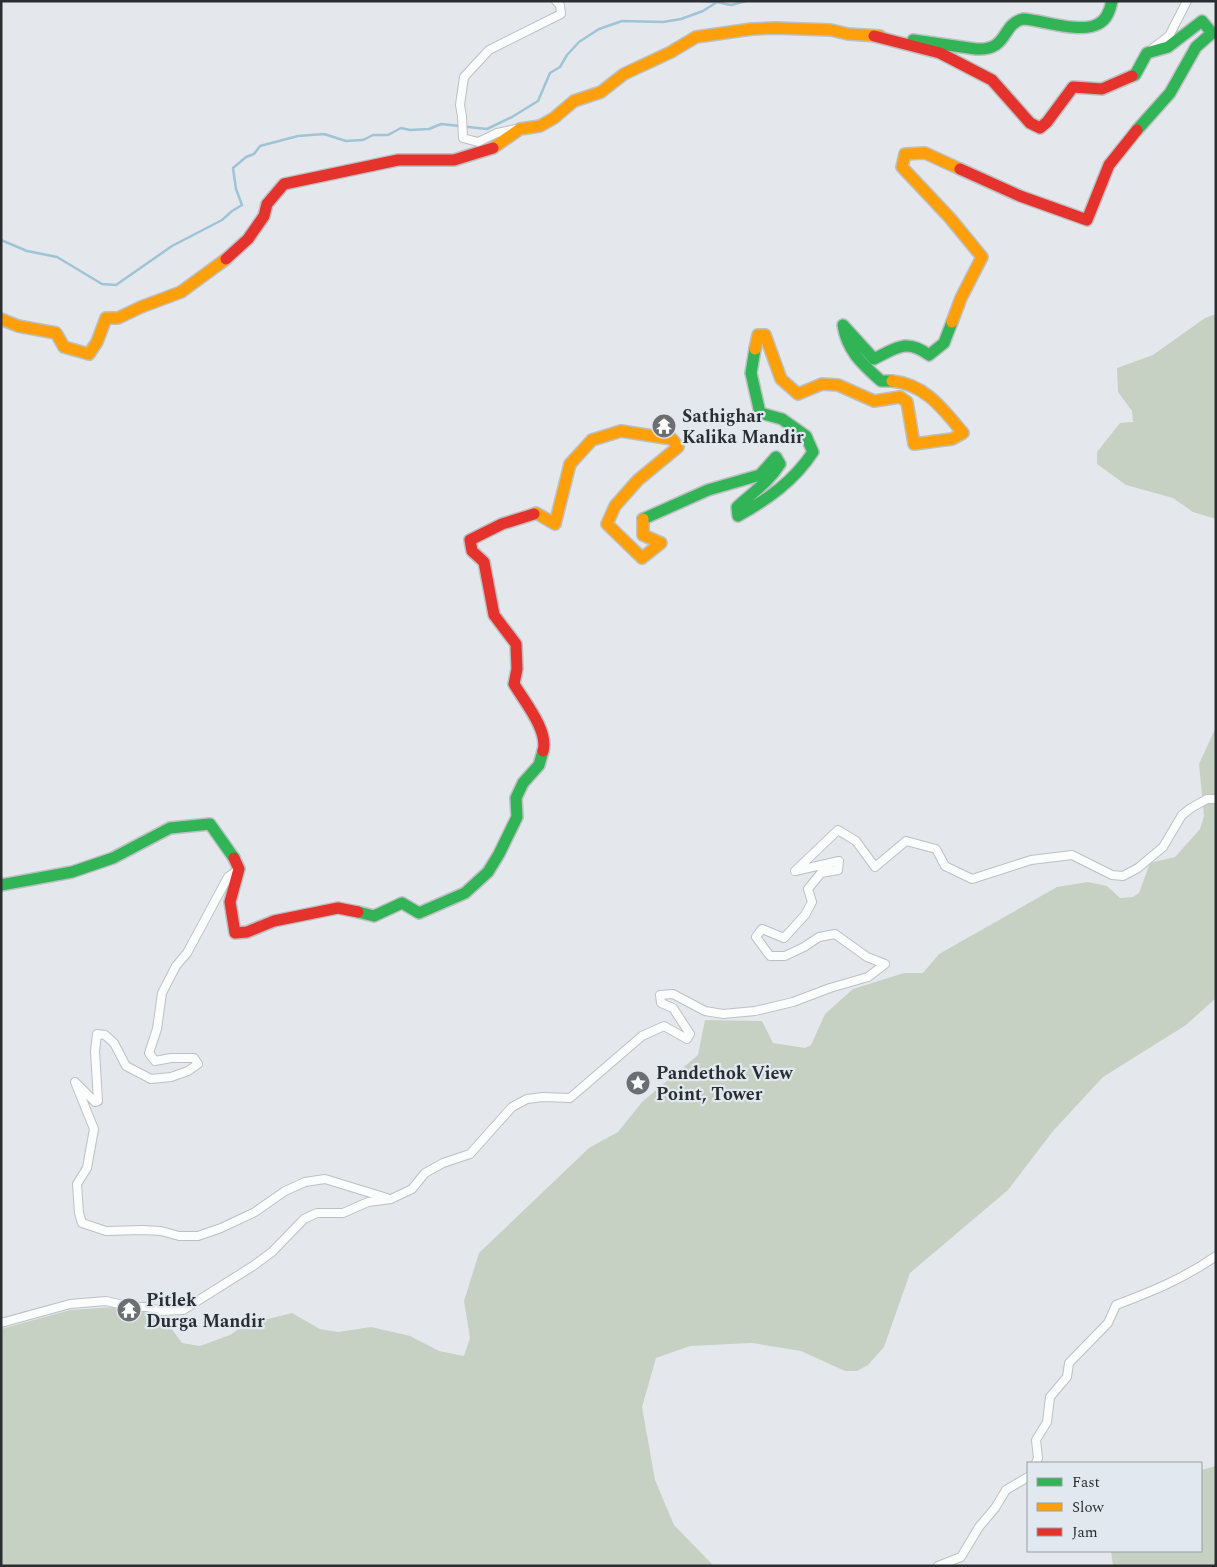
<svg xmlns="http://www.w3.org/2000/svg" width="1217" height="1567" font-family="Spectral,serif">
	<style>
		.green { fill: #c6d1c4 }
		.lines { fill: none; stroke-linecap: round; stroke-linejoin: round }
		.stream { stroke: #9fc4d6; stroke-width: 2.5 }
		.street-casing { stroke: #bcc0c3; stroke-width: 10 }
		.fast-casing { stroke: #bcc0c3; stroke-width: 14 }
		.slow-casing { stroke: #bcc0c3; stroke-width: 14 }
		.jam-casing { stroke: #bcc0c3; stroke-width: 14 }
		.street { stroke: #fbfcfc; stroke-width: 8 }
		.fast { stroke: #30b455; stroke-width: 11 }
		.slow { stroke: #ff9f0a; stroke-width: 11 }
		.jam { stroke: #e5322d; stroke-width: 11 }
		.labels { text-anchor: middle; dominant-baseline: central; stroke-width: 4.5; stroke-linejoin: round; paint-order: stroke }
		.poi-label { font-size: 18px; font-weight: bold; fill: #2b2e30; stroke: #e1e8ef; text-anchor: start }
	</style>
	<rect width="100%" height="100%" fill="#e4e8ec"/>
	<g class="green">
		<path d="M1216,314V519L1193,512L1173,498L1126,485L1097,464V452L1120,423L1133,422L1132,411L1118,392L1117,368L1153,355L1205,318Z"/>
		<path d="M1216,727V998L1186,1025L1103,1077L1053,1131L1008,1190L910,1273L884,1347L868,1365L857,1371H845L801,1351L752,1343L690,1346L656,1358L642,1407L655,1480L674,1525L714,1566H1V1329L70,1310L114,1307L130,1316L152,1309L153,1315L168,1324L182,1343L200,1346L230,1335L244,1325L292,1313L320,1329L338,1332L371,1327L410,1336L439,1351L464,1356L470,1338L464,1301L479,1253L589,1148L618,1132L642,1102L698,1055L705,1020L762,1021L773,1043L805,1048L811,1045L825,1014L853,989L904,973H923L939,954L1057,887L1088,882L1107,886L1120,898L1133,897L1139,893L1150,863L1175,857L1200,829L1204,816L1199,764Z"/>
		<path d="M1216,1466V1566H1113L1111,1551H1201V1470Z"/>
	</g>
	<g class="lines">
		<g class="stream">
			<path d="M700,1L717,2L731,5L746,1"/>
			<path d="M1,240L27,251L57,257L102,284L116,285L172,246L222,220L232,211L242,205L236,189L233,168L246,157L254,154L260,146L298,136L324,134L346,141L363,140L373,135H388L401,128L410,130L429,129L441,124L487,129L512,117L538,101L550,73L560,67L567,55L579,42L599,29L622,21L663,22L681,19L703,11L717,2"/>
		</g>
		<defs>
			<g id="street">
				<path d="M1153,48L1169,36L1187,1"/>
				<path d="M516,129L497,133L478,142L463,138L462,116L460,105L464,77L489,50L561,14L560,5L556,1"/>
				<path d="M239,869L228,877L187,953L176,966L162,993L157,1029L149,1053L155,1061L171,1058H194L198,1064L188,1071L171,1077L151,1079L126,1066L114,1043L105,1035L97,1034L95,1051L98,1101L95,1102L75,1082L94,1129L87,1168L77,1184L79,1213L82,1223L106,1231L143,1230L161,1231L179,1236H198L221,1228L255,1212L285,1191L305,1182L325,1179L387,1198"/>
				<path d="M1,1323L70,1304L106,1301L132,1307H147L162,1311L183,1310L253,1266L272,1252L304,1219L317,1213H343L368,1202L391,1199L412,1189L425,1173L443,1163L470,1154L512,1107L527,1099L543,1097L570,1098L642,1036L664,1026L687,1039L690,1034L673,1008L661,1003L660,995L673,994L705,1011L723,1014L755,1011L793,1002L830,988L868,977L885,964L867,957L835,934L819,937L804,947L785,956H770L756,937L762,929L784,938L805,915L812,902L808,889L821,873L838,870L839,861L795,871L838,830L856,841L875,867L906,841L936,849L945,866L972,879L1031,860L1072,855L1112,875L1123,876L1138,868L1163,847L1182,815L1191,808L1207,799H1216"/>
				<path d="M1036,1463L1038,1458L1036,1440L1047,1422L1050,1397L1067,1377L1069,1363L1108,1323L1116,1305C1153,1291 1183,1279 1216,1256"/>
				<path d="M938,1566L961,1557L979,1527L995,1508L1006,1490L1028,1477"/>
			</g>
			<g id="fast">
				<path d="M913,40L976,49C1009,51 1001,24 1023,19C1043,20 1080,34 1098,24C1107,20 1110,10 1112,1"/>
				<path d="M1132,76L1135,75L1147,53L1168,47L1202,21L1212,33L1196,47L1170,93L1137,130"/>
				<path d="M892,381H881C862,364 847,351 843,325L874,359C896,348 907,338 929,355L944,343L952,322"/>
				<path d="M643,519L708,490L760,475L776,457L780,464C769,482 752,493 737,507L738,516C768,499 794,481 813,452L806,436L782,419L760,413L751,373L755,349"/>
				<path d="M1,885L72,872L113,858L170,828L210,824L234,858"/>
				<path d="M358,912L374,916L402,903L419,913L465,893L488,872L499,854L517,817L516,798L523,783L539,765L543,751"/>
			</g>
			<g id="slow">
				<path d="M493,148L520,129L540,126L554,118L574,101L601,92L624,74L671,52L696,37L752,29L776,28L831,30L848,34L880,36"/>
				<path d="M1,319L18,326L56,333L64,347L89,354L97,342L106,318H118L141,307L181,292L226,259"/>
				<path d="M952,322L961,298L982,257L950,218L902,167L905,154L925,153L960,169"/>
				<path d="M755,349L758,335H765L781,379L798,394L822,384L838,385L874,401L900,397L907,402L914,444L952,439L963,433C943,409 925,384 892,381"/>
				<path d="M534,514L536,513L555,524L570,464L592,440L621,431L672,439L678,447L638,480L615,506L607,524L642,558L661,543L643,535V519"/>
			</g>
			<g id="jam">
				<path d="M874,36L940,53L992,80L1030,123L1040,128L1047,122L1073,87L1102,89L1132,76"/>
				<path d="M960,169L1020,196L1087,220L1109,165L1137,130"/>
				<path d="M226,259L248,239L264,216L267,204L284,184L398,160H454L493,148"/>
				<path d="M534,514L502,524L470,540L472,551L484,562L494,615L516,644L517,669L514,684C524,701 549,731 543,751"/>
				<path d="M234,858L239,869L230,902L235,933L247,932L274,921L338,908L358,912"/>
			</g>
		</defs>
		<use href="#street" class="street-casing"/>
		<use href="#fast" class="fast-casing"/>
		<use href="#slow" class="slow-casing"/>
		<use href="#jam" class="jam-casing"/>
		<use href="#street" class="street"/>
		<use href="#fast" class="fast"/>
		<use href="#slow" class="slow"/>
		<use href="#jam" class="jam"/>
	</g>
	<defs>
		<symbol id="temple-disc" viewBox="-11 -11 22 22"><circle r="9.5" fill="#6c6f72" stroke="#e1e8ef"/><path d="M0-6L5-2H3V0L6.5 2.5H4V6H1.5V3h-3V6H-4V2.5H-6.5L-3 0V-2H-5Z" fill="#fff"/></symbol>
		<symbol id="sight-disc" viewBox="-11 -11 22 22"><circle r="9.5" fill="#6c6f72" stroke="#e1e8ef"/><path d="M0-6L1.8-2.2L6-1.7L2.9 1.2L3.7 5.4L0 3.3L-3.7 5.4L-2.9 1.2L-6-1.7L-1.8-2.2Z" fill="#fff"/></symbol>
	</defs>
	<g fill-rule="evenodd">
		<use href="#temple-disc" x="650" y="412" width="28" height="28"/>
		<use href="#sight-disc" x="624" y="1069" width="28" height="28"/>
		<use href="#temple-disc" x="115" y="1296" width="28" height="28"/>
	</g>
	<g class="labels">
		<g class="poi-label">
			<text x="682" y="416">Sathighar<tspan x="682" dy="21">Kalika Mandir</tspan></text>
			<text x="656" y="1073">Pandethok View<tspan x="656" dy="21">Point, Tower</tspan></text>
			<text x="146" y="1300">Pitlek<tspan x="146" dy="21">Durga Mandir</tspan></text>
		</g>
	</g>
	<rect width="1217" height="1567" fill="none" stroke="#2b2e30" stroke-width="5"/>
	<rect x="1027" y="1462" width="175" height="90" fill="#e1e8ef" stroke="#989ea3"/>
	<rect x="1037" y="1478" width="25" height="8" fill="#30b455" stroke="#989ea3"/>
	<text x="1072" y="1487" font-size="15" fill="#2b2e30">Fast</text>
	<rect x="1037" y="1503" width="25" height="8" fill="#ff9f0a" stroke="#989ea3"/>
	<text x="1072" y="1512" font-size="15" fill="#2b2e30">Slow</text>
	<rect x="1037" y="1528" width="25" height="8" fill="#e5322d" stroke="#989ea3"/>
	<text x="1072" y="1537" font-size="15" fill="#2b2e30">Jam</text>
</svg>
